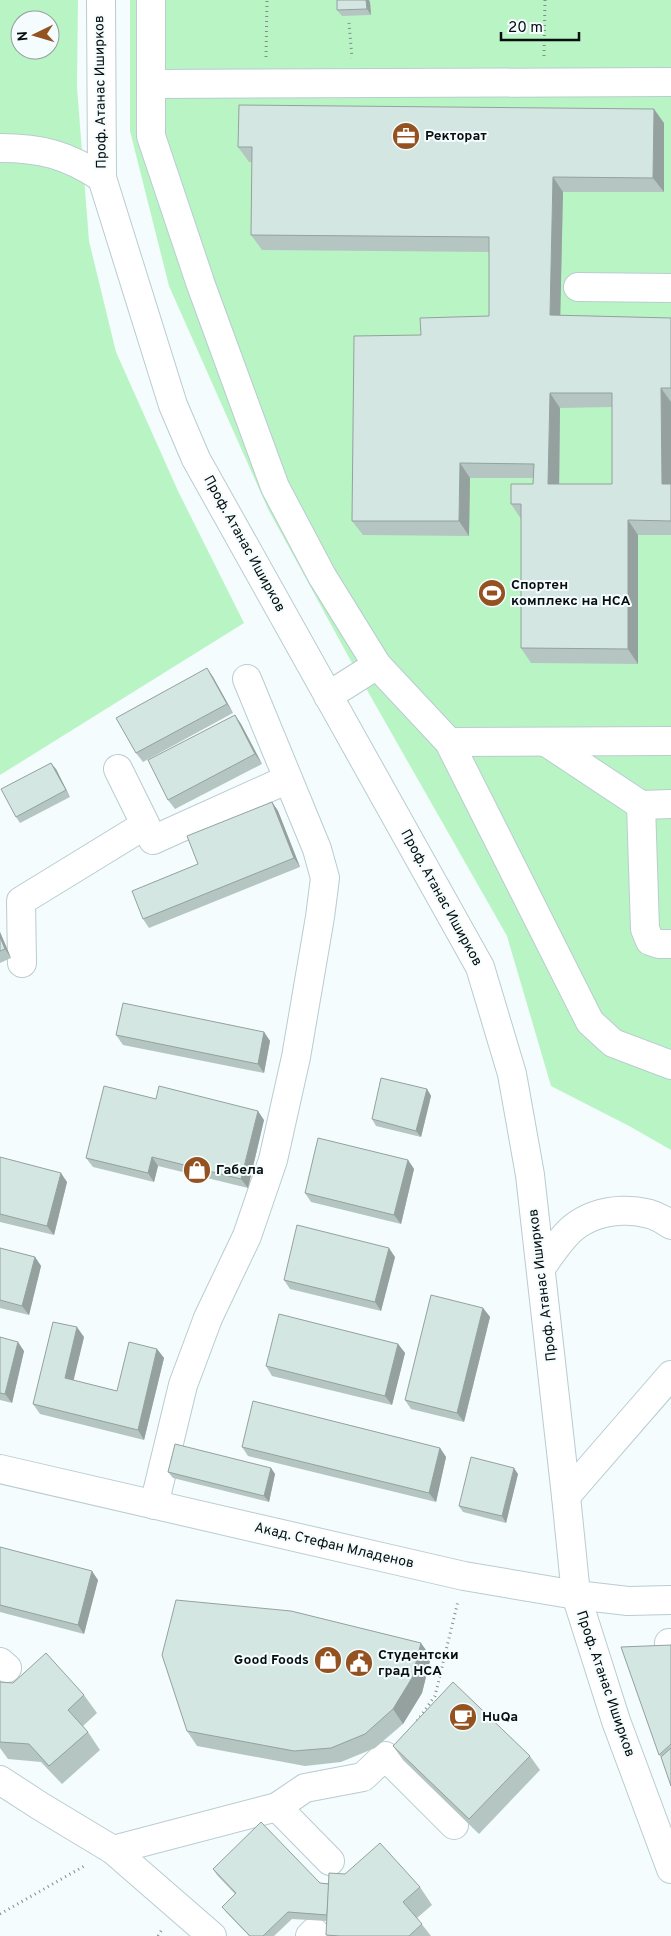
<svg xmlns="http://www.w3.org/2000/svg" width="671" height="1936" font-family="Overpass,sans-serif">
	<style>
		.green { fill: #b9f5c4; fill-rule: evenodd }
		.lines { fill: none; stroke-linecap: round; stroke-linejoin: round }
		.minor-casing { stroke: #b9ccd0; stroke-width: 30 }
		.path { stroke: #838b8c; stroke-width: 3; stroke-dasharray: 1 4; stroke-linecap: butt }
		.minor { stroke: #fff; stroke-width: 28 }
		.wall { fill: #b5c6c2; fill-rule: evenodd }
		.shaded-wall { fill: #94a19e }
		.building { fill: #d3e6e2; stroke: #94a19e; fill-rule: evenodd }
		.labels { text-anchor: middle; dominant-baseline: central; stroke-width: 4; stroke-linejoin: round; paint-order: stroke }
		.street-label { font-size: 14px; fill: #070e0f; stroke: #f4fcfe }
		.poi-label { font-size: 14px; font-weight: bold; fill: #070e0f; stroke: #f4fcfe; text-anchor: start }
	</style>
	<rect width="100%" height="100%" fill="#f4fcfe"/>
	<g class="green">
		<path d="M0,0H78L77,87L89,241L116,352L178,491L244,623L0,775ZM20,20H50V50H20Z"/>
		<path d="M130,0H671V1150L631,1127L551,1086L507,936L359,676L268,509L169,286L130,131Z"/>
	</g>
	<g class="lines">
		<defs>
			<g id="minor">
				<path d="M101,0L102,178L173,405L196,459L480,967L512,1074L530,1175L566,1496L576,1595L616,1721L671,1869"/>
				<path d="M151,0V136L201,285L275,487L322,576L377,665L328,696"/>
				<path d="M151,84L671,82"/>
				<path d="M0,148C41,148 68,155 102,178"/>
				<path d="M578,287L671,288"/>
				<path d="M377,665L449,742L590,1022L613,1043L671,1065"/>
				<path d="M449,742L671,741"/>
				<path d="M546,742L641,805L671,804"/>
				<path d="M118,769L153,840L288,779"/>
				<path d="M641,805L645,929L650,941L659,944H671"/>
				<path d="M22,963L21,901L145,825"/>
				<path d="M541,1268C551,1254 560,1239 573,1228C599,1207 644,1204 671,1225"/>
				<path d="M0,1469L464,1576L576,1595L628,1601L671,1600"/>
				<path d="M566,1496L671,1375"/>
				<path d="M154,1505L183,1385L208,1318L247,1236L273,1160L296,1057L320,917L325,878L317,849L247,679"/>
				<path d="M669,1643H671"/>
				<path d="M0,1662L7,1668"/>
				<path d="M0,1780L40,1806L113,1850L212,1936"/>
				<path d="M277,1807L305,1788L363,1777L385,1756L454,1825"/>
				<path d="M113,1850L277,1807L330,1861"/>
				<path d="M310,1936L314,1932"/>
			</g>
		</defs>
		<use href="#minor" class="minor-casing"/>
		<g class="path">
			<path d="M349,23L352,58"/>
			<path d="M544,56L545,0"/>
			<path d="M266,57L267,0"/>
			<path d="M417,1721L435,1696L458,1601"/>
			<path d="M0,1914L86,1865"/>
			<path d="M158,1936L163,1928"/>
		</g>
		<use href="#minor" class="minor"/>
	</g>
	<g class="wall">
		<path d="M370,2L371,15L342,16L337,10Z"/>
		<path d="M664,123V192H563L560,315L671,318V535H638V664L531,663L521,648V519L511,504L533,484V478H470L469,536L363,535L352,521L421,335L489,316V252L262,250L251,235L252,162H249L238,147ZM612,407V484H559L560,408Z"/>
		<path d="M207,668L213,677L233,713L143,762L136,753Z"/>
		<path d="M235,715L241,724L262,764L175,809L168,800Z"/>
		<path d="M56,769L70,797L20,823L16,817Z"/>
		<path d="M272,802L278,811L300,867L149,928L143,919L198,864Z"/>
		<path d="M0,932L11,958L0,963Z"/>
		<path d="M264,1032L270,1041L264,1073L123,1045L116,1035Z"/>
		<path d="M427,1089L431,1096L421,1137L376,1126L372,1119Z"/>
		<path d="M156,1099L264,1120L248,1188L158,1166L154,1182L93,1167L86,1158Z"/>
		<path d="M0,1157L67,1182L54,1235L0,1222Z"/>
		<path d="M408,1160L414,1169L401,1224L311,1202L305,1193Z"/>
		<path d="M0,1248L35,1257L41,1266L29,1315L0,1308Z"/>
		<path d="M395,1257L381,1311L290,1289L284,1280Z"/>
		<path d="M483,1308L490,1317L464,1422L411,1409L405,1400Z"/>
		<path d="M0,1337L24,1351L12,1403L0,1400Z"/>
		<path d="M84,1337L73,1380L117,1391L157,1349L164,1358L144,1440L40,1414L33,1404Z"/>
		<path d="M398,1344L405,1353L392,1405L272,1376L266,1366Z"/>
		<path d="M242,1447L440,1448L446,1457L436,1502L248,1456Z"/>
		<path d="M271,1468L275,1474L269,1502L173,1478L168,1472Z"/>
		<path d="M518,1474L506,1523L463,1512L459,1506Z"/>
		<path d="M0,1547L98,1580L84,1634L0,1612Z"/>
		<path d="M671,1645V1786L661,1757L659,1755Z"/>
		<path d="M431,1657L422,1693L403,1724L375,1748L341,1762L305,1766L197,1746L187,1731Z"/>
		<path d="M84,1695L97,1713L83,1726L88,1732L100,1750L62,1784L41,1762L8,1759L0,1748V1742Z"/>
		<path d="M393,1746L530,1756L540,1770L479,1834L403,1760Z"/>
		<path d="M213,1869L320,1883L420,1887L432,1905L417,1918L431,1936H327V1921L292,1919L274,1936H249L227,1913L222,1907L235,1894L217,1875Z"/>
	</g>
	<g class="shaded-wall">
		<path d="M366,0H369L370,2L371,15L367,9Z"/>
		<path d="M654,109L664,123V192L653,178Z"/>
		<path d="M553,177L563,192L560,330L550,315Z"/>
		<path d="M661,388L671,402V497L662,484Z"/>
		<path d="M550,393L560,408L559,499L548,484Z"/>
		<path d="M460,463L470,478L469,536L459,521Z"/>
		<path d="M628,520L638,535V664L628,649Z"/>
		<path d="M207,668L213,677L233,713L227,704Z"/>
		<path d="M235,715L241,724L262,764L255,754Z"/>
		<path d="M51,763L56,769L70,797L66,790Z"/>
		<path d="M272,802L278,811L300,867L294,858Z"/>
		<path d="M0,932L11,958L5,949L0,937Z"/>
		<path d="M264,1032L270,1041L264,1073L258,1064Z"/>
		<path d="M427,1089L431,1096L421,1137L416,1131Z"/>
		<path d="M258,1111L264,1120L248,1188L241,1179Z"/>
		<path d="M152,1157L158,1166L154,1182L148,1173Z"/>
		<path d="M408,1160L414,1169L401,1224L394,1215Z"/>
		<path d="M61,1173L67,1182L54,1235L47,1226Z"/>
		<path d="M389,1248L395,1257L381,1311L375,1302Z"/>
		<path d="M35,1257L41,1266L29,1315L22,1306Z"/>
		<path d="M483,1308L490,1317L464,1422L457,1413Z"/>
		<path d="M77,1327L84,1337L72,1387L65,1378Z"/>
		<path d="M18,1342L24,1351L12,1403L5,1394Z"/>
		<path d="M398,1344L405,1353L392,1405L385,1396Z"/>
		<path d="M157,1349L164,1358L144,1440L138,1430Z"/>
		<path d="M440,1448L446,1457L436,1502L429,1493Z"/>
		<path d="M271,1468L275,1474L269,1502L264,1496Z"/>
		<path d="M514,1468L518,1474L506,1523L502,1516Z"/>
		<path d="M92,1571L98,1580L84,1634L78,1625Z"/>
		<path d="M421,1643L431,1657L422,1693L403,1724L393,1709Z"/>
	</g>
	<g class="building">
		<path d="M337,0H366L367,9L337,10Z"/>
		<path d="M239,105L654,109L653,178L553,177L550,315L671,318V388H661L662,484H671V521L628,520V649L521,648V504H511V484H533L534,464L460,463L459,521H352L354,336L421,335L420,318L489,316V237L251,235L252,147H238ZM550,393H612V484H548Z"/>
		<path d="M207,668L227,704L136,753L116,718Z"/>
		<path d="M235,715L255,754L168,800L148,760Z"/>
		<path d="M51,763L66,790L16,817L1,789Z"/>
		<path d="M272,802L294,858L143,919L132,891L198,864L187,836Z"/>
		<path d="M0,937L5,949L0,951Z"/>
		<path d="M123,1003L264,1032L258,1064L116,1035Z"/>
		<path d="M381,1078L427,1089L416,1131L372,1119Z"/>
		<path d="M104,1086L156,1099L159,1086L258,1111L241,1179L152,1157L148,1173L86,1158Z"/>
		<path d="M318,1138L408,1160L394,1215L305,1193Z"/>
		<path d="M0,1157L61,1173L47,1226L0,1214Z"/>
		<path d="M297,1225L389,1248L375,1302L284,1280Z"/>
		<path d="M0,1248L35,1257L22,1306L0,1300Z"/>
		<path d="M431,1295L483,1308L457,1413L405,1400Z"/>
		<path d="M279,1314L398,1344L385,1396L266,1366Z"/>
		<path d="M53,1322L77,1327L65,1378L117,1391L129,1342L157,1349L138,1430L33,1404Z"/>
		<path d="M0,1337L18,1342L5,1394L0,1393Z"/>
		<path d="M253,1401L440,1448L429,1493L242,1447Z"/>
		<path d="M175,1444L271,1468L264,1496L168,1472Z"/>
		<path d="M471,1457L514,1468L502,1516L459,1506Z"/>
		<path d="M0,1547L92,1571L78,1625L0,1605Z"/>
		<path d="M176,1600L291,1611L421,1643L412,1678L393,1709L365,1734L331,1748L294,1751L187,1731L162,1655Z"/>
		<path d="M671,1645V1744L659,1755L621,1647Z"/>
		<path d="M46,1653L84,1695L68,1710L88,1732L49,1766L29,1744L0,1742V1682L13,1683Z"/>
		<path d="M453,1682L530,1756L469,1819L393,1746Z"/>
		<path d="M671,1748V1786L661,1757Z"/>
		<path d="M261,1822L320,1883L329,1884L327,1915L288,1912L263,1936H250L222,1907L236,1893L213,1869Z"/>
		<path d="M380,1843L420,1887L403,1902L422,1924L409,1936H340L326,1935L329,1873L345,1874Z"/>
	</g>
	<defs>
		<symbol id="office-disc" viewBox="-11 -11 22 22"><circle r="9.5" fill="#955221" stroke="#f4fcfe"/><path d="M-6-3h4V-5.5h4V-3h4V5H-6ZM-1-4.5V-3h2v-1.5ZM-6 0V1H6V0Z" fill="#fff"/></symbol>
		<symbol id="stadium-disc" viewBox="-11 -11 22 22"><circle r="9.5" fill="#955221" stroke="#f4fcfe"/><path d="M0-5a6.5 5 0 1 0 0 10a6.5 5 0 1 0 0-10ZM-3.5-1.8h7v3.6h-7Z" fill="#fff"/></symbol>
		<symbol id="shop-disc" viewBox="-11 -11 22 22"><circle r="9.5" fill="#955221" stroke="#f4fcfe"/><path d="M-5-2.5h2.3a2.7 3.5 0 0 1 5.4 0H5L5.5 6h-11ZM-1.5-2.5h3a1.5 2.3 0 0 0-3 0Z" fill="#fff"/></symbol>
		<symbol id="civic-disc" viewBox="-11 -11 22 22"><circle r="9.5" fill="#955221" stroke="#f4fcfe"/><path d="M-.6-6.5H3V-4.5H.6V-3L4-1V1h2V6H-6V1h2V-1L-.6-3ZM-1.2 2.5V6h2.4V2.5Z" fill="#fff"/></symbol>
		<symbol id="cafe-disc" viewBox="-11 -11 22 22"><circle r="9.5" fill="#955221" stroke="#f4fcfe"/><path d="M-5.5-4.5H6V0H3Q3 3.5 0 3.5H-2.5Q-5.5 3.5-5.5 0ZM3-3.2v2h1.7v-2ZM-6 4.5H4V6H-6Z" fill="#fff"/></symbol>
	</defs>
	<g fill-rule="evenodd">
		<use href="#office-disc" x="390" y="120" width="32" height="32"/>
		<use href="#stadium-disc" x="476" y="577" width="32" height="32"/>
		<use href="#shop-disc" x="181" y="1154" width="32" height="32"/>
		<use href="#shop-disc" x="312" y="1644" width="32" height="32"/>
		<use href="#civic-disc" x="343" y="1647" width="32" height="32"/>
		<use href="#cafe-disc" x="447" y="1701" width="32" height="32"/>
	</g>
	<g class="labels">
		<g class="street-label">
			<text transform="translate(101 92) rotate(-91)">Проф. Атанас Иширков</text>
			<text transform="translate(244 544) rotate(61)">Проф. Атанас Иширков</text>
			<text transform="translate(441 898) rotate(61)">Проф. Атанас Иширков</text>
			<text transform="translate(543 1285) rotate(-97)">Проф. Атанас Иширков</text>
			<text transform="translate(334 1546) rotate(13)">Акад. Стефан Младенов</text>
			<text transform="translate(605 1684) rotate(71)">Проф. Атанас Иширков</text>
		</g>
		<g class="poi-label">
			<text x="425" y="136">Ректорат</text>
			<text x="511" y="585">Спортен<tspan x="511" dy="16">комплекс на НСА</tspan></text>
			<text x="216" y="1170">Габела</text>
			<text x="378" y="1655">Студентски<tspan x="378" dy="16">град НСА</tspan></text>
			<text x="309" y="1660" text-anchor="end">Good Foods</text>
			<text x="482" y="1717">HuQa</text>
		</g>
	</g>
	<g transform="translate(35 35) rotate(265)"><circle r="24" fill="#f4fcfe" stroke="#959d9e"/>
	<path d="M0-4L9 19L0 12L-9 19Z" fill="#955221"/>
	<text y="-8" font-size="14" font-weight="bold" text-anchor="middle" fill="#070e0f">N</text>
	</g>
	<path d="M501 32v8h78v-8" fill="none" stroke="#070e0f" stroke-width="2.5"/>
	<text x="508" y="32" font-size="15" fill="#070e0f" stroke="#f4fcfe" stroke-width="4" paint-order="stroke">20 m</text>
</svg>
